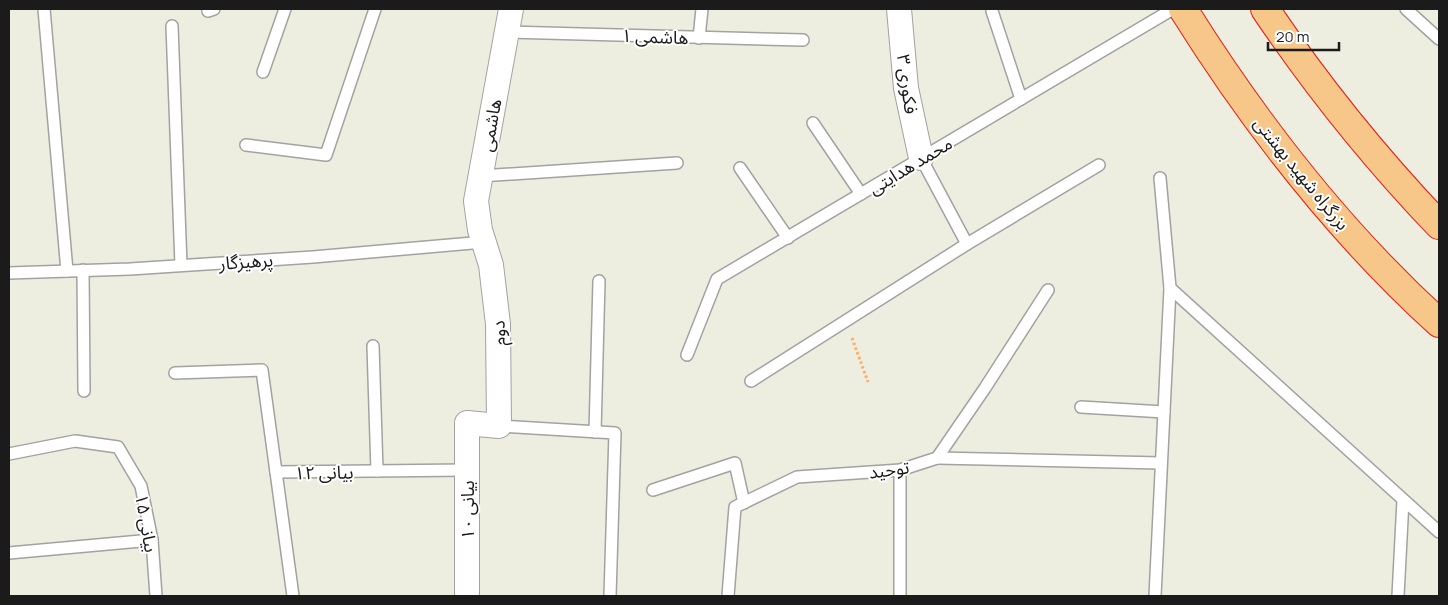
<svg xmlns="http://www.w3.org/2000/svg" width="1448" height="605" font-family="Manrope,'Noto Sans Arabic',sans-serif">
	<style>
		.lines { fill: none; stroke-linecap: round; stroke-linejoin: round }
		.service-casing { stroke: #a2a2a2; stroke-width: 14 }
		.minor-casing { stroke: #a2a2a2; stroke-width: 26 }
		.trunk-casing { stroke: #e71912; stroke-width: 30 }
		.path { stroke: #ffac60; stroke-width: 3; stroke-dasharray: 2.5 2.5; stroke-linecap: butt }
		.service { stroke: #fff; stroke-width: 11 }
		.minor { stroke: #fff; stroke-width: 24 }
		.trunk { stroke: #f7c689; stroke-width: 28 }
		.labels { text-anchor: middle; dominant-baseline: central; stroke-width: 4; stroke-linejoin: round; paint-order: stroke }
		.street-label { font-size: 18px; fill: #1b1b1b; stroke: #fff }
	</style>
	<rect width="100%" height="100%" fill="#eeeee0"/>
	<g class="lines">
		<defs>
			<g id="service">
				<path d="M44,9L67,271"/>
				<path d="M1406,9L1439,39"/>
				<path d="M208,11L214,9"/>
				<path d="M992,11L1021,99"/>
				<path d="M172,26L181,265"/>
				<path d="M507,32L803,40"/>
				<path d="M699,38L702,9"/>
				<path d="M263,72L285,9"/>
				<path d="M813,123L861,194"/>
				<path d="M246,145L326,155L375,9"/>
				<path d="M921,158L967,244"/>
				<path d="M740,168L788,238"/>
				<path d="M480,176L677,163"/>
				<path d="M83,270L84,391"/>
				<path d="M9,273L130,269L313,257L484,242"/>
				<path d="M1170,288L1439,532"/>
				<path d="M373,346L377,471"/>
				<path d="M687,355L717,279L1173,9"/>
				<path d="M175,373L262,370L276,472"/>
				<path d="M751,381L967,244L1099,165"/>
				<path d="M1081,407L1164,412"/>
				<path d="M499,426L615,433L610,596"/>
				<path d="M595,432L599,281"/>
				<path d="M9,454L75,441L118,447L141,486L152,540L156,596"/>
				<path d="M937,458L1161,463"/>
				<path d="M653,490L735,463L744,503"/>
				<path d="M9,553L152,540"/>
				<path d="M293,596L276,472L467,470"/>
				<path d="M728,596L735,507L797,477L900,470L937,458L985,388L1048,290"/>
				<path d="M900,596V470"/>
				<path d="M1155,596L1170,288L1160,178"/>
				<path d="M1398,596L1403,500"/>
			</g>
			<g id="minor">
				<path d="M899,9L906,88L921,158"/>
				<path d="M467,596V423L499,426L498,324L491,265L480,230L476,201L511,9"/>
			</g>
			<g id="trunk">
				<path d="M1183,9C1255,124 1339,232 1439,323"/>
				<path d="M1265,9C1317,86 1375,158 1439,225"/>
			</g>
		</defs>
		<use href="#service" class="service-casing"/>
		<use href="#minor" class="minor-casing"/>
		<use href="#trunk" class="trunk-casing"/>
		<path class="path" d="M852,338L868,382"/>
		<use href="#service" class="service"/>
		<use href="#minor" class="minor"/>
		<use href="#trunk" class="trunk"/>
	</g>
	<g class="labels">
		<g class="street-label">
			<text transform="translate(655 36) rotate(2)">هاشمی ۱</text>
			<text transform="translate(908 84) rotate(82)">فکوری ۳</text>
			<text transform="translate(490 125) rotate(-80)">هاشمی</text>
			<text transform="translate(910 165) rotate(-31)">محمد هدایتی</text>
			<text transform="translate(1302 173) rotate(51)">بزرگراه شهید بهشتی</text>
			<text transform="translate(246 261) rotate(-4)">پرهیزگار</text>
			<text transform="translate(498 333) rotate(-92)">دوم</text>
			<text transform="translate(889 469) rotate(-8)">توحید</text>
			<text transform="translate(324 472) rotate(-1)">بیانی ۱۲</text>
			<text transform="translate(467 510) rotate(-90)">بیانی ۱۰</text>
			<text transform="translate(147 523) rotate(80)">بیانی ۱۵</text>
		</g>
	</g>
	<rect width="1448" height="605" fill="none" stroke="#1b1b1b" stroke-width="20"/>
	<path d="M1268 42v8h71v-8" fill="none" stroke="#1b1b1b" stroke-width="2.5"/>
	<text x="1276" y="42" font-size="15" fill="#1b1b1b" stroke="#ffffff" stroke-width="4" paint-order="stroke">20 m</text>
</svg>
